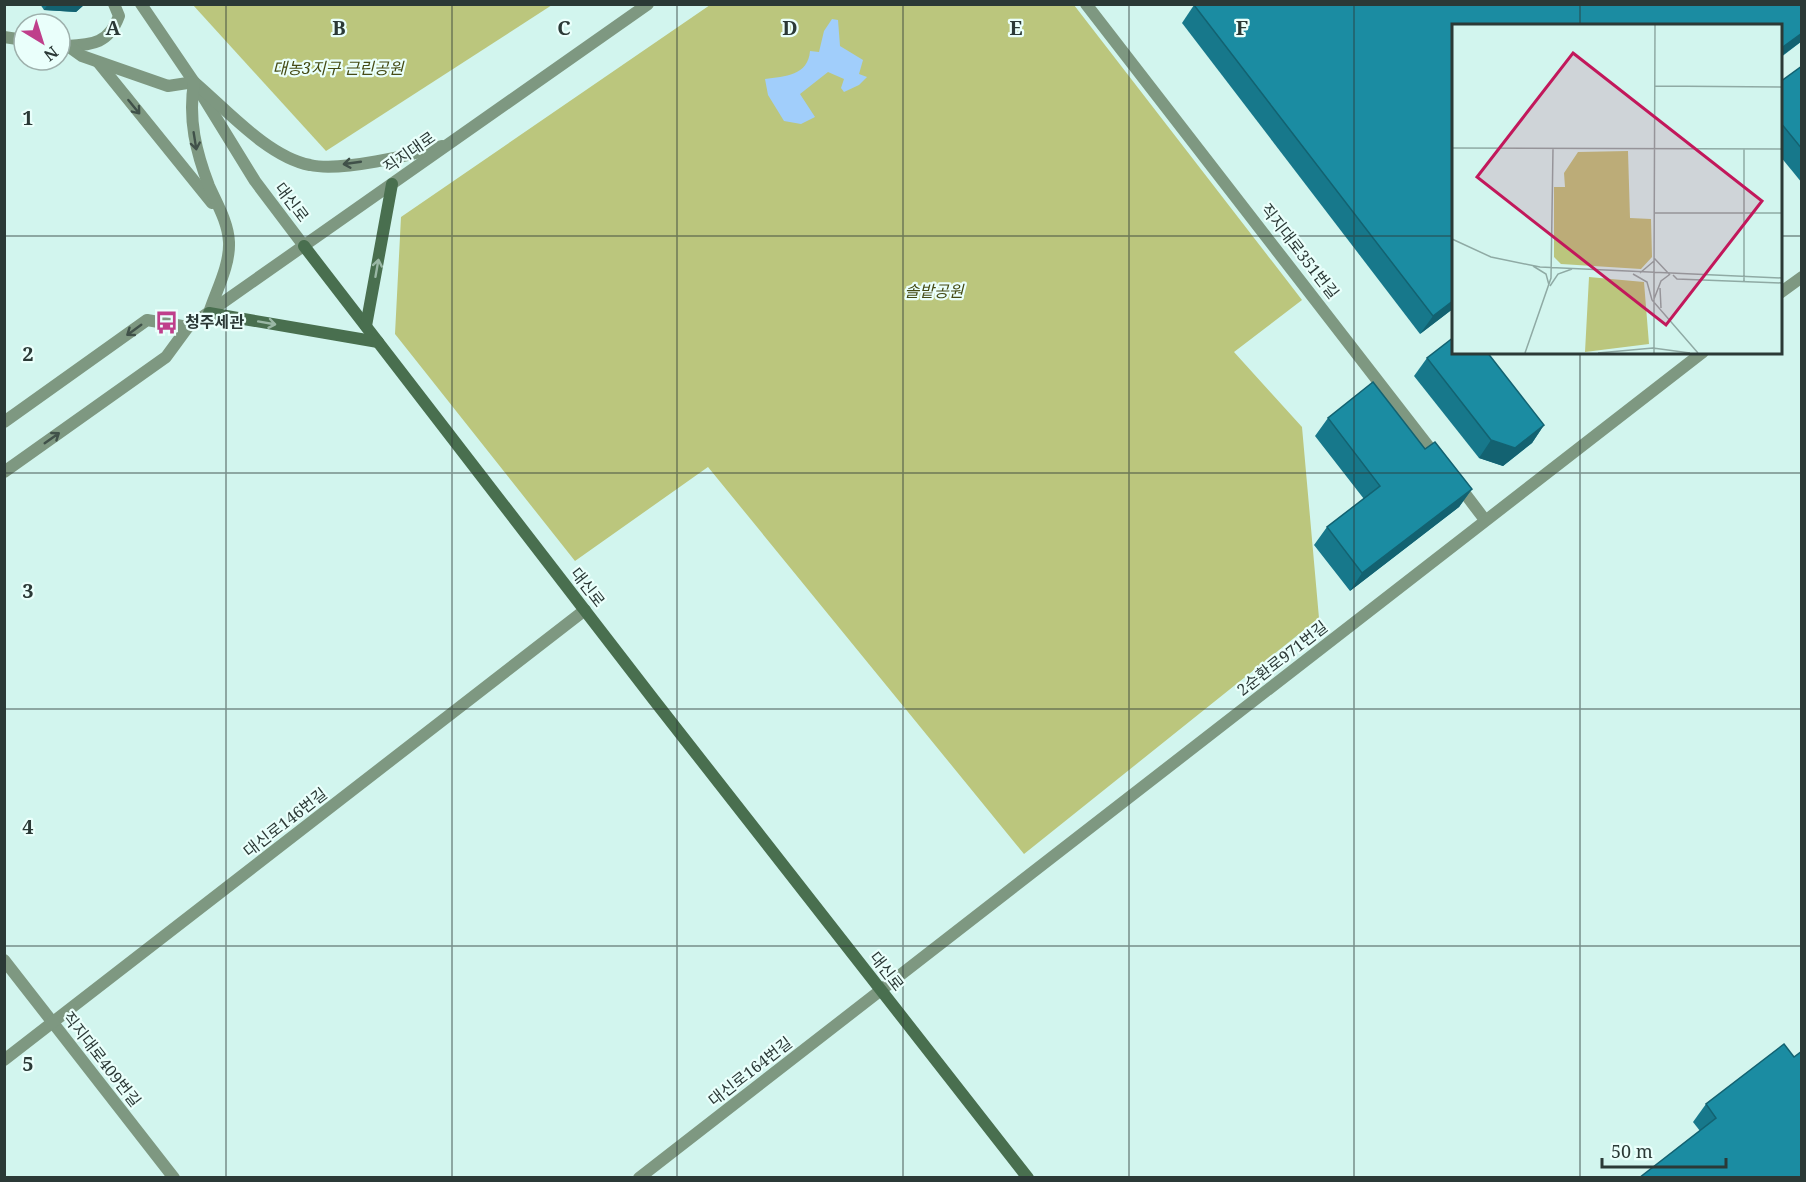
<svg xmlns="http://www.w3.org/2000/svg" width="1806" height="1182" font-family="'Noto Serif','Noto Sans KR',serif">
	<style>
		.green { fill: #bbc67d }
		.water { fill: #a1cefb }
		.lines { fill: none; stroke-linecap: round; stroke-linejoin: round }
		.minor { stroke: #7e9881; stroke-width: 12 }
		.tertiary { stroke: #7e9881; stroke-width: 12 }
		.secondary { stroke: #496f4f; stroke-width: 12 }
		.wall { fill: #17788b }
		.shaded-wall { fill: #136271 }
		.building { fill: #1b8ca2; stroke: #136271; stroke-width: 1.5 }
		.oneway { stroke: #405149 }
		.oneway2 { stroke: #9ab7a5 }
		.grid { fill: none; stroke: #2b3936; stroke-width: 1.5; stroke-opacity: 0.55 }
		.labels { text-anchor: middle; dominant-baseline: central; stroke-width: 4.5; stroke-linejoin: round; paint-order: stroke }
		.park-label { font-size: 16px; font-style: italic; fill: #454b14; stroke: #eafffb }
		.street-label { font-size: 16px; fill: #2b3936; stroke: #eafffb }
		.poi-label { font-size: 16px; font-weight: bold; fill: #2b3936; stroke: #eafffb; text-anchor: start }
		.inset-road { fill: none; stroke: #8faaa4; stroke-width: 1.5 }
		.view { fill: #c2185b; fill-opacity: 0.15; stroke: #c2185b; stroke-width: 3 }
		.inset-edge { fill: none; stroke: #2b3936; stroke-width: 3 }
		.grid-label { font-size: 20px; text-anchor: middle; font-weight: bold; fill: #2b3936; stroke: #eafffb; stroke-width: 4.5; stroke-linejoin: round; paint-order: stroke }
	</style>
	<rect width="100%" height="100%" fill="#d2f5ee"/>
	<g class="green">
		<path d="M193,5H552L326,151Z"/>
		<path d="M710,5H1074L1302,300L1234,352L1302,427L1319,618L1024,854L708,467L575,561L395,334L401,217Z"/>
	</g>
	<path class="water" d="M832,19L838,20L840,46L863,60L859,74L867,77L859,85L844,92L841,88L844,79L828,72L800,94L815,117L801,124L784,121L768,95L765,79C785,76 808,76 810,51L819,52L824,31Z"/>
	<g class="lines">
		<g class="minor">
			<path d="M4,960L174,1178"/>
			<path d="M4,1060L585,610"/>
			<path d="M639,1178L881,990"/>
		</g>
		<g class="tertiary">
			<path d="M141,4L194,82L255,181L304,246"/>
			<path d="M1086,4L1439,460"/>
			<path d="M4,37L24,40"/>
			<path d="M67,46C93,45 109,43 119,16L114,4"/>
			<path d="M68,46L82,56L168,86L194,82C226,109 268,157 310,165C341,172 411,155 442,146"/>
			<path d="M98,62L212,203"/>
			<path d="M194,82C188,120 196,152 209,186C217,204 228,222 229,242C230,266 216,291 209,313"/>
			<path d="M1780,293L1802,277"/>
			<path d="M4,422L147,320L188,327"/>
			<path d="M4,472L166,357L188,327L648,4"/>
			<path d="M1457,483L1485,520"/>
			<path d="M881,990L1703,352"/>
		</g>
		<g class="secondary">
			<path d="M304,246L654,700L1028,1178"/>
			<path d="M209,313L378,342"/>
			<path d="M366,326L392,184"/>
		</g>
	</g>
	<g class="wall">
		<path d="M40,4H85L76,12L44,10Z"/>
		<path d="M1802,4V41L1420,334L1182,23L1194,5Z"/>
		<path d="M1802,66V183L1780,156V82Z"/>
		<path d="M1427,358L1544,425L1532,443L1503,466L1479,458L1414,376Z"/>
		<path d="M1328,418L1425,449L1472,489L1459,507L1350,591L1314,545L1327,527L1364,499L1315,436Z"/>
		<path d="M1794,1057L1700,1131L1693,1122L1706,1104Z"/>
	</g>
	<g class="shaded-wall">
		<path d="M48,4H85L76,12L44,10Z"/>
		<path d="M1802,33V41L1780,57V49Z"/>
		<path d="M1454,300V308L1420,334L1433,316Z"/>
		<path d="M1544,425L1532,443L1503,466L1479,458L1491,440Z"/>
		<path d="M1472,489L1459,507L1350,591L1362,573Z"/>
	</g>
	<g class="building">
		<path d="M1802,4V33L1780,49V26H1454V300L1433,316L1194,5Z"/>
		<path d="M1802,66V149L1780,122V82Z"/>
		<path d="M1454,337V352H1487L1544,425L1515,448L1491,440L1427,358Z"/>
		<path d="M1373,382L1425,449L1435,442L1472,489L1362,573L1327,527L1380,486L1328,418Z"/>
		<path d="M1784,1044L1794,1057L1802,1051V1178H1639L1716,1118L1706,1104Z"/>
	</g>
	<defs><path id="oneway-shaft" d="M-6 0H5M1.5-3L5.5 0L1.5 3" fill="none" stroke-width="1.6" stroke-linecap="round" stroke-linejoin="round" transform="scale(1.5)"/></defs>
	<g class="oneway">
		<use href="#oneway-shaft" transform="translate(134 107) rotate(51)"/>
		<use href="#oneway-shaft" transform="translate(195 141) rotate(81)"/>
		<use href="#oneway-shaft" transform="translate(352 163) rotate(172)"/>
		<use href="#oneway-shaft" transform="translate(134 330) rotate(144)"/>
		<use href="#oneway-shaft" transform="translate(52 438) rotate(-35)"/>
	</g>
	<g class="oneway2">
		<use href="#oneway-shaft" transform="translate(377 268) rotate(-80)"/>
		<use href="#oneway-shaft" transform="translate(267 323) rotate(10)"/>
	</g>
	<path class="grid" d="M226,4V1178M452,4V1178M677,4V1178M903,4V1178M1129,4V1178M1354,4V1178M1580,4V26M4,236H1454M1780,236H1802M1580,352V1178M4,473H1802M4,709H1802M4,946H1802"/>
	<defs>
		<symbol id="bus-bare" viewBox="-9 -9 18 18"><path d="M-5-6H5V4H4V6H2V4H-2V6H-4V4H-5ZM-3.5-4V0h7V-4ZM-3.5 1.2v1.5H-2V1.2ZM2 1.2v1.5H3.5V1.2Z" fill="#bf3f8b" stroke="#eafffb" stroke-width="2.5" paint-order="stroke"/></symbol>
	</defs>
	<g fill-rule="evenodd">
		<use href="#bus-bare" x="150" y="306" width="33" height="33"/>
	</g>
	<g class="labels">
		<g class="park-label">
			<text x="338" y="68">대농3지구 근린공원</text>
			<text x="934" y="291">솔밭공원</text>
		</g>
		<g class="street-label">
			<text transform="translate(409 152) rotate(-35)">직지대로</text>
			<text transform="translate(292 202) rotate(53)">대신로</text>
			<text transform="translate(1300 251) rotate(52)">직지대로351번길</text>
			<text transform="translate(588 587) rotate(52)">대신로</text>
			<text transform="translate(1282 658) rotate(-38)">2순환로971번길</text>
			<text transform="translate(285 822) rotate(-38)">대신로146번길</text>
			<text transform="translate(887 971) rotate(52)">대신로</text>
			<text transform="translate(102 1059) rotate(52)">직지대로409번길</text>
			<text transform="translate(750 1071) rotate(-38)">대신로164번길</text>
		</g>
		<g class="poi-label">
			<text x="185" y="322">청주세관</text>
		</g>
	</g>
	<g transform="translate(1452 24)">
		<rect width="330" height="330" fill="#d2f5ee"/>
		<path d="M176,127L178,194L199,195L200,233L189,245L109,240L102,233V163H113L112,149L126,128ZM137,253L192,258L197,320L133,328Z" fill="#bbc67d"/>
		<path class="inset-road" d="M203,62L330,63M0,124L330,125M202,189H330M0,215L39,233L88,243L330,254M202,234L218,251M81,242L94,250L97,261M188,249L202,237M181,250L195,258L200,276L246,329M202,250L203,1M221,251L225,255L330,259M292,258V125M98,262L106,250L120,245M208,264L209,284M202,275L209,257L217,251M73,329L99,254L101,125M146,329L201,324L238,329M202,329V250"/>
		<path class="view" d="M121,29L310,177L214,301L25,153Z"/>
		<rect width="330" height="330" class="inset-edge"/>
	</g>
	<g class="grid-label">
		<text x="113" y="35">A</text>
		<text x="339" y="35">B</text>
		<text x="564" y="35">C</text>
		<text x="790" y="35">D</text>
		<text x="1016" y="35">E</text>
		<text x="1242" y="35">F</text>
		<text x="28" y="125">1</text>
		<text x="28" y="361">2</text>
		<text x="28" y="598">3</text>
		<text x="28" y="834">4</text>
		<text x="28" y="1071">5</text>
	</g>
	<rect width="1806" height="1182" fill="none" stroke="#2b3936" stroke-width="12"/>
	<g transform="translate(42 42) rotate(142)"><circle r="28" fill="#eafffb" stroke="#9eb0ac" stroke-width="1.5"/>
	<path d="M0-4.5L10 22L0 15L-10 22Z" fill="#bf3f8b"/>
	<text y="-9" font-size="16" font-weight="bold" text-anchor="middle" fill="#2b3936">N</text>
	</g>
	<path d="M1602 1158v9h124v-9" fill="none" stroke="#2b3936" stroke-width="3"/>
	<text x="1611" y="1158" font-size="18" fill="#2b3936" stroke="#eafffb" stroke-width="4.5" paint-order="stroke">50 m</text>
</svg>
